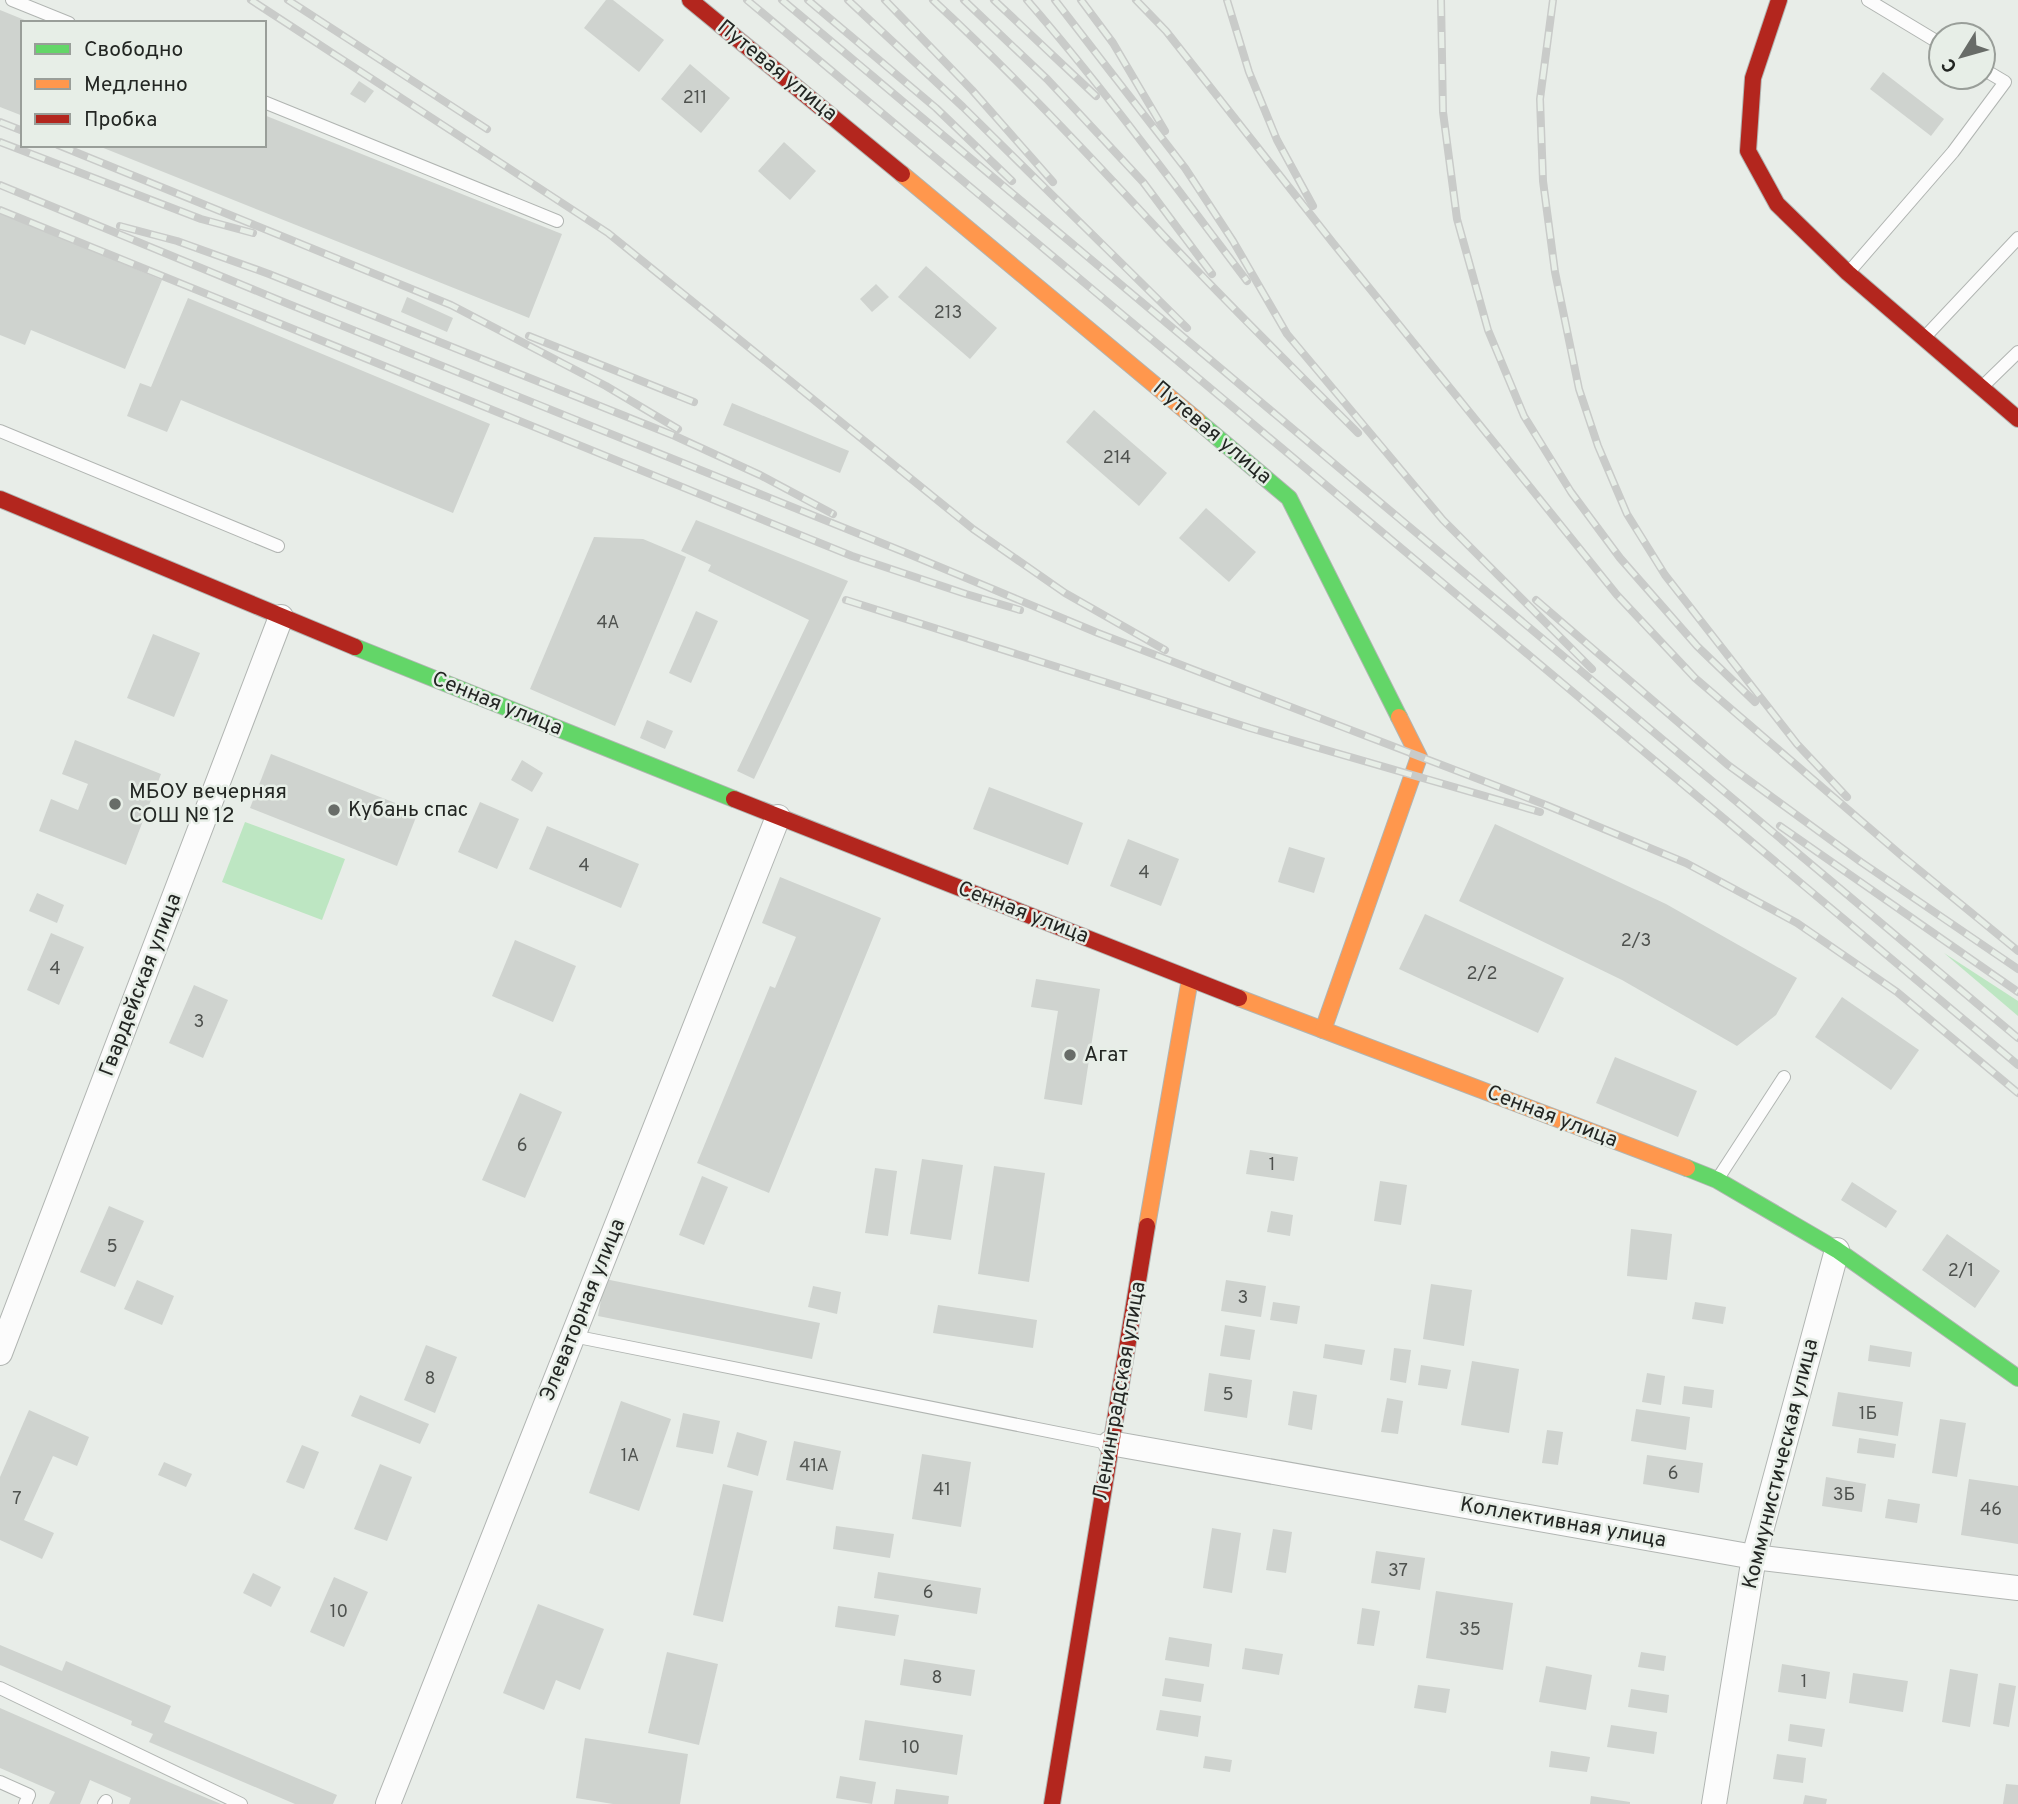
<svg xmlns="http://www.w3.org/2000/svg" width="2018" height="1804" font-family="Overpass,sans-serif">
	<style>
		.green { fill: #bde6c2 }
		.building { fill: #cfd3cf }
		.lines { fill: none; stroke-linecap: round; stroke-linejoin: round }
		.lane-casing { stroke: #b1b5b2; stroke-width: 14 }
		.street-casing { stroke: #b1b5b2; stroke-width: 26 }
		.fast-casing { stroke: #b1b5b2; stroke-width: 18 }
		.slow-casing { stroke: #b1b5b2; stroke-width: 18 }
		.jam-casing { stroke: #b1b5b2; stroke-width: 18 }
		.lane { stroke: #fcfcfc; stroke-width: 12 }
		.street { stroke: #fcfcfc; stroke-width: 24 }
		.fast { stroke: #63d668; stroke-width: 16 }
		.slow { stroke: #ff974d; stroke-width: 16 }
		.jam { stroke: #b3261e; stroke-width: 16 }
		.rail-casing { stroke: #c9cbc9; stroke-width: 8 }
		.rail { stroke: #e7eee7; stroke-width: 5; stroke-dasharray: 16; stroke-linecap: butt }
		.poi-dot { fill: #686c68; stroke: #e7eee7; stroke-width: 2.5 }
		.labels { text-anchor: middle; dominant-baseline: central; stroke-width: 5; stroke-linejoin: round; paint-order: stroke }
		.number-label { font-size: 18px; fill: #4f524f }
		.street-label { font-size: 21px; fill: #232623; stroke: #e7eee7 }
		.poi-label { font-size: 21px; fill: #232623; stroke: #e7eee7; text-anchor: start }
	</style>
	<rect width="100%" height="100%" fill="#e8ede8"/>
	<g class="green">
		<path d="M245,822L345,859L322,920L222,882Z"/>
		<path d="M1944,953L2018,1001V1016Z"/>
	</g>
	<g class="building">
		<path d="M606,0H613L664,40L639,72L584,28Z"/>
		<path d="M0,10L32,23H23V116L0,107Z"/>
		<path d="M690,64L730,98L701,133L661,99Z"/>
		<path d="M1883,72L1944,119L1931,136L1870,89Z"/>
		<path d="M359,81L374,91L365,103L350,94Z"/>
		<path d="M264,115L562,234L529,318L96,145H264Z"/>
		<path d="M784,142L816,171L790,200L758,171Z"/>
		<path d="M0,212L162,280L125,369L31,330L25,345L0,335Z"/>
		<path d="M926,266L997,328L970,359L898,297Z"/>
		<path d="M876,284L889,297L872,312L860,299Z"/>
		<path d="M407,297L453,318L447,332L401,312Z"/>
		<path d="M188,298L490,424L453,513L181,400L167,432L127,416L140,383L151,387Z"/>
		<path d="M732,403L849,451L840,473L723,425Z"/>
		<path d="M1094,410L1167,473L1139,506L1066,442Z"/>
		<path d="M1206,508L1256,552L1229,582L1179,538Z"/>
		<path d="M696,520L848,581L754,779L737,771L809,620L708,571L711,565L681,551Z"/>
		<path d="M594,537L643,539L686,557L615,726L530,689Z"/>
		<path d="M696,611L718,621L691,683L669,673Z"/>
		<path d="M153,634L200,653L174,717L127,698Z"/>
		<path d="M647,720L673,731L665,749L640,738Z"/>
		<path d="M75,740L161,774L126,865L39,831L51,799L78,810L88,784L62,774Z"/>
		<path d="M271,754L418,812L397,866L250,808Z"/>
		<path d="M522,760L543,773L532,792L511,780Z"/>
		<path d="M989,787L1083,823L1068,865L973,829Z"/>
		<path d="M480,802L519,819L497,869L458,852Z"/>
		<path d="M1495,824L1666,904L1797,978L1776,1015L1737,1046L1622,980L1459,901Z"/>
		<path d="M547,826L639,864L621,908L529,869Z"/>
		<path d="M1128,839L1179,859L1161,906L1110,886Z"/>
		<path d="M1289,847L1325,858L1314,893L1278,882Z"/>
		<path d="M780,877L881,918L769,1193L697,1163L770,986L775,988L796,937L762,923Z"/>
		<path d="M37,893L64,905L57,923L29,911Z"/>
		<path d="M1425,914L1564,978L1538,1033L1399,969Z"/>
		<path d="M51,933L84,947L59,1005L27,990Z"/>
		<path d="M515,940L576,966L553,1022L492,996Z"/>
		<path d="M1036,979L1100,989L1082,1105L1044,1099L1058,1011L1031,1007Z"/>
		<path d="M194,985L228,1000L203,1058L169,1043Z"/>
		<path d="M1842,997L1919,1050L1891,1090L1815,1037Z"/>
		<path d="M1615,1057L1697,1091L1678,1137L1596,1103Z"/>
		<path d="M520,1093L562,1112L525,1198L482,1180Z"/>
		<path d="M1250,1150L1298,1157L1294,1181L1246,1174Z"/>
		<path d="M922,1159L963,1165L951,1240L910,1234Z"/>
		<path d="M994,1166L1045,1173L1029,1282L978,1274Z"/>
		<path d="M875,1168L897,1171L888,1236L865,1233Z"/>
		<path d="M702,1176L728,1187L704,1245L679,1235Z"/>
		<path d="M1380,1181L1407,1185L1401,1225L1374,1221Z"/>
		<path d="M1852,1182L1897,1211L1886,1228L1841,1200Z"/>
		<path d="M109,1206L144,1221L115,1287L80,1272Z"/>
		<path d="M1271,1211L1293,1215L1290,1236L1267,1232Z"/>
		<path d="M1631,1229L1672,1234L1667,1280L1627,1276Z"/>
		<path d="M1947,1234L2000,1271L1975,1308L1922,1270Z"/>
		<path d="M605,1279L820,1323L812,1359L598,1316Z"/>
		<path d="M137,1280L174,1296L162,1325L124,1309Z"/>
		<path d="M1226,1280L1266,1286L1261,1317L1221,1311Z"/>
		<path d="M1431,1284L1472,1290L1464,1346L1423,1339Z"/>
		<path d="M813,1286L841,1292L837,1314L808,1307Z"/>
		<path d="M1273,1302L1300,1306L1297,1324L1270,1320Z"/>
		<path d="M1695,1302L1726,1307L1723,1324L1692,1319Z"/>
		<path d="M938,1305L1037,1320L1033,1348L933,1333Z"/>
		<path d="M1225,1325L1255,1330L1250,1360L1220,1356Z"/>
		<path d="M1325,1344L1365,1350L1362,1365L1323,1358Z"/>
		<path d="M426,1345L457,1357L435,1413L404,1400Z"/>
		<path d="M1870,1345L1912,1352L1910,1367L1868,1361Z"/>
		<path d="M1394,1348L1411,1350L1406,1383L1390,1380Z"/>
		<path d="M1472,1361L1519,1369L1509,1433L1461,1425Z"/>
		<path d="M1421,1365L1451,1370L1447,1389L1418,1385Z"/>
		<path d="M1209,1373L1252,1380L1247,1418L1204,1411Z"/>
		<path d="M1647,1373L1665,1376L1661,1405L1642,1402Z"/>
		<path d="M1684,1386L1714,1390L1712,1408L1682,1404Z"/>
		<path d="M1293,1391L1317,1395L1312,1430L1288,1425Z"/>
		<path d="M1838,1392L1903,1402L1898,1436L1832,1426Z"/>
		<path d="M360,1395L429,1424L420,1444L351,1416Z"/>
		<path d="M1387,1398L1403,1401L1398,1434L1381,1432Z"/>
		<path d="M621,1401L671,1419L639,1511L589,1493Z"/>
		<path d="M1636,1409L1690,1417L1686,1450L1631,1441Z"/>
		<path d="M29,1410L89,1437L77,1466L53,1456L24,1520L54,1533L42,1559L0,1540V1477Z"/>
		<path d="M683,1413L720,1421L713,1454L676,1447Z"/>
		<path d="M1940,1419L1966,1423L1957,1477L1932,1473Z"/>
		<path d="M1547,1430L1563,1432L1558,1465L1542,1463Z"/>
		<path d="M737,1432L767,1441L758,1476L727,1467Z"/>
		<path d="M1859,1438L1896,1444L1894,1458L1857,1453Z"/>
		<path d="M794,1441L841,1451L833,1490L786,1480Z"/>
		<path d="M302,1445L319,1452L304,1489L286,1482Z"/>
		<path d="M922,1454L971,1462L961,1527L912,1519Z"/>
		<path d="M1647,1455L1703,1463L1699,1493L1643,1484Z"/>
		<path d="M164,1462L192,1474L186,1487L158,1475Z"/>
		<path d="M380,1464L412,1477L387,1541L354,1529Z"/>
		<path d="M1826,1477L1866,1484L1862,1512L1822,1506Z"/>
		<path d="M1969,1479L2018,1486V1544L1961,1535Z"/>
		<path d="M723,1484L753,1491L723,1622L693,1615Z"/>
		<path d="M1888,1499L1920,1504L1917,1523L1885,1518Z"/>
		<path d="M836,1526L894,1534L890,1558L833,1549Z"/>
		<path d="M1212,1528L1241,1533L1232,1593L1203,1588Z"/>
		<path d="M1273,1529L1292,1532L1286,1573L1266,1570Z"/>
		<path d="M1376,1551L1425,1558L1420,1590L1371,1583Z"/>
		<path d="M878,1572L981,1588L977,1614L874,1598Z"/>
		<path d="M253,1573L281,1587L271,1607L243,1593Z"/>
		<path d="M334,1577L368,1592L344,1647L310,1632Z"/>
		<path d="M1436,1591L1513,1603L1503,1670L1426,1658Z"/>
		<path d="M538,1604L604,1629L580,1690L556,1680L544,1710L503,1693Z"/>
		<path d="M838,1606L899,1615L895,1636L835,1627Z"/>
		<path d="M1362,1608L1380,1611L1374,1646L1357,1644Z"/>
		<path d="M1169,1637L1212,1644L1209,1667L1165,1660Z"/>
		<path d="M0,1645L62,1671L66,1661L171,1706L164,1722L337,1795L333,1804H295L149,1742L153,1734L131,1725L132,1721L0,1665Z"/>
		<path d="M1245,1648L1283,1654L1279,1675L1242,1669Z"/>
		<path d="M667,1652L718,1664L699,1745L648,1733Z"/>
		<path d="M1641,1652L1666,1656L1664,1671L1638,1667Z"/>
		<path d="M904,1659L975,1670L971,1696L900,1685Z"/>
		<path d="M1782,1664L1830,1672L1826,1699L1778,1692Z"/>
		<path d="M1546,1666L1592,1675L1586,1710L1539,1702Z"/>
		<path d="M1950,1669L1978,1674L1970,1727L1942,1722Z"/>
		<path d="M1853,1673L1908,1681L1903,1712L1849,1703Z"/>
		<path d="M1165,1678L1204,1684L1201,1702L1162,1696Z"/>
		<path d="M1999,1683L2016,1686L2009,1727L1993,1724Z"/>
		<path d="M1418,1685L1450,1689L1446,1713L1414,1708Z"/>
		<path d="M1631,1689L1669,1695L1667,1713L1628,1707Z"/>
		<path d="M0,1708L171,1783L221,1804H129L131,1798L90,1780L80,1804H49L55,1792L0,1768Z"/>
		<path d="M1160,1710L1201,1716L1198,1737L1156,1730Z"/>
		<path d="M865,1720L963,1735L957,1775L859,1760Z"/>
		<path d="M1790,1724L1825,1729L1822,1747L1788,1741Z"/>
		<path d="M1611,1725L1657,1732L1654,1754L1607,1747Z"/>
		<path d="M585,1738L688,1754L680,1804H613L576,1798Z"/>
		<path d="M1551,1751L1590,1757L1587,1772L1549,1767Z"/>
		<path d="M1777,1754L1806,1758L1803,1783L1773,1779Z"/>
		<path d="M1205,1756L1232,1760L1230,1772L1203,1768Z"/>
		<path d="M840,1776L876,1782L872,1804L836,1798Z"/>
		<path d="M2006,1784L2018,1785V1804H2003Z"/>
		<path d="M896,1789L949,1796L948,1804H894Z"/>
		<path d="M1805,1795L1827,1799L1826,1804H1803Z"/>
		<path d="M1591,1796L1630,1802V1804H1590Z"/>
	</g>
	<g class="lines">
		<defs>
			<g id="lane">
				<path d="M12,0L69,23"/>
				<path d="M1868,0L1941,44"/>
				<path d="M264,102L557,221"/>
				<path d="M1849,272L1953,152L2005,82L1983,69"/>
				<path d="M1924,338L2018,238"/>
				<path d="M1982,387L2018,352"/>
				<path d="M0,431L278,546"/>
				<path d="M1717,1180L1784,1077"/>
				<path d="M573,1336L1108,1443"/>
				<path d="M0,1688L241,1804"/>
				<path d="M0,1782L29,1795L25,1804"/>
				<path d="M104,1804L106,1801"/>
			</g>
			<g id="street">
				<path d="M0,1353L281,617"/>
				<path d="M1110,1443L1754,1557L2018,1588"/>
				<path d="M388,1804L778,817"/>
				<path d="M1714,1804L1754,1557L1837,1250"/>
			</g>
			<g id="fast">
				<path d="M1198,421L1289,498L1399,717"/>
				<path d="M355,647L734,799"/>
				<path d="M1687,1168L1717,1180L1837,1250L2018,1378"/>
			</g>
			<g id="slow">
				<path d="M902,174L1198,421"/>
				<path d="M1239,998L1687,1168"/>
				<path d="M1323,1030L1419,757L1399,717"/>
				<path d="M1147,1226L1190,979"/>
			</g>
			<g id="jam">
				<path d="M690,0L902,174"/>
				<path d="M1779,0L1753,78L1748,151L1777,204L1848,273L2018,419"/>
				<path d="M0,499L355,647"/>
				<path d="M734,799L1239,998"/>
				<path d="M1052,1804L1147,1226"/>
			</g>
		</defs>
		<use href="#lane" class="lane-casing"/>
		<use href="#street" class="street-casing"/>
		<use href="#fast" class="fast-casing"/>
		<use href="#slow" class="slow-casing"/>
		<use href="#jam" class="jam-casing"/>
		<use href="#lane" class="lane"/>
		<use href="#street" class="street"/>
		<use href="#fast" class="fast"/>
		<use href="#slow" class="slow"/>
		<use href="#jam" class="jam"/>
		<defs>
			<g id="rail">
				<path d="M251,0L608,233L973,529L1065,593L1165,650"/>
				<path d="M288,0L487,129"/>
				<path d="M747,0L2018,1065"/>
				<path d="M782,0L2018,1038"/>
				<path d="M808,0L936,108L1012,181"/>
				<path d="M848,0L963,107L1187,328"/>
				<path d="M885,0L972,90L1053,182"/>
				<path d="M933,0C1014,75 1089,155 1164,236C1227,303 1293,368 1358,433"/>
				<path d="M964,0L1047,79L1143,182L1212,274"/>
				<path d="M994,0L1096,96"/>
				<path d="M1027,0C1105,90 1175,186 1247,281"/>
				<path d="M1055,0L1185,168L1233,241L1287,334L1443,520L1592,669"/>
				<path d="M1081,0L1113,43L1165,131"/>
				<path d="M1136,0L1166,31L1333,243L1617,595L1695,678L1902,856L2018,951"/>
				<path d="M1227,0L1249,72L1277,140L1313,206"/>
				<path d="M1441,0L1443,112L1457,219L1488,330L1524,416L1571,492L1620,558L1697,646L1755,702"/>
				<path d="M1553,0L1540,99L1543,181L1555,272L1579,389L1598,446L1627,514L1665,575L1797,744L1847,797"/>
				<path d="M0,122L23,131"/>
				<path d="M0,142L201,219L253,233"/>
				<path d="M58,145L451,305L606,386L678,429"/>
				<path d="M0,185L286,303L904,552L1098,633L1546,805L1686,863L1797,923L1897,992L2018,1093"/>
				<path d="M0,210L852,556L966,594L1020,610"/>
				<path d="M120,226L177,241L269,274L675,436L760,475L833,514"/>
				<path d="M529,336L694,402"/>
				<path d="M846,600L1250,728L1540,812"/>
				<path d="M1536,600L1728,765L1861,862L2018,969"/>
				<path d="M1780,826L2018,992"/>
			</g>
		</defs>
		<use href="#rail" class="rail-casing"/>
		<use href="#rail" class="rail"/>
	</g>
	<g class="poi-dot">
		<circle cx="115" cy="804" r="7"/>
		<circle cx="334" cy="810" r="7"/>
		<circle cx="1070" cy="1055" r="7"/>
	</g>
	<g class="labels">
		<g class="number-label">
			<text x="695" y="98">211</text>
			<text x="948" y="313">213</text>
			<text x="1117" y="458">214</text>
			<text x="608" y="623">4А</text>
			<text x="584" y="866">4</text>
			<text x="1144" y="873">4</text>
			<text x="1636" y="941">2/3</text>
			<text x="55" y="969">4</text>
			<text x="1482" y="974">2/2</text>
			<text x="199" y="1022">3</text>
			<text x="522" y="1146">6</text>
			<text x="1272" y="1165">1</text>
			<text x="112" y="1247">5</text>
			<text x="1961" y="1271">2/1</text>
			<text x="1243" y="1298">3</text>
			<text x="430" y="1379">8</text>
			<text x="1228" y="1395">5</text>
			<text x="1868" y="1414">1Б</text>
			<text x="630" y="1456">1А</text>
			<text x="814" y="1466">41А</text>
			<text x="1673" y="1474">6</text>
			<text x="942" y="1490">41</text>
			<text x="1844" y="1495">3Б</text>
			<text x="17" y="1499">7</text>
			<text x="1991" y="1510">46</text>
			<text x="1398" y="1571">37</text>
			<text x="928" y="1593">6</text>
			<text x="339" y="1612">10</text>
			<text x="1470" y="1630">35</text>
			<text x="937" y="1678">8</text>
			<text x="1804" y="1682">1</text>
			<text x="911" y="1748">10</text>
		</g>
		<g class="street-label">
			<text transform="translate(777 71) rotate(39)">Путевая улица</text>
			<text transform="translate(1212 433) rotate(40)">Путевая улица</text>
			<text transform="translate(497 704) rotate(22)">Сенная улица</text>
			<text transform="translate(1023 913) rotate(21)">Сенная улица</text>
			<text transform="translate(141 985) rotate(-69)">Гвардейская улица</text>
			<text transform="translate(1552 1117) rotate(21)">Сенная улица</text>
			<text transform="translate(583 1310) rotate(-68)">Элеваторная улица</text>
			<text transform="translate(1120 1391) rotate(-80)">Ленинградская улица</text>
			<text transform="translate(1781 1464) rotate(-76)">Коммунистическая улица</text>
			<text transform="translate(1563 1523) rotate(10)">Коллективная улица</text>
		</g>
		<g class="poi-label">
			<text x="129" y="792">МБОУ вечерняя<tspan x="129" dy="24">СОШ № 12</tspan></text>
			<text x="348" y="810">Кубань спас</text>
			<text x="1084" y="1055">Агат</text>
		</g>
	</g>
	<rect x="21" y="21" width="245" height="126" fill="#e7eee7" stroke="#999e99" stroke-width="2"/>
	<rect x="35" y="44" width="35" height="10" fill="#63d668" stroke="#999e99" stroke-width="2"/>
	<text x="84" y="56" font-size="21" fill="#232623">Свободно</text>
	<rect x="35" y="79" width="35" height="10" fill="#ff974d" stroke="#999e99" stroke-width="2"/>
	<text x="84" y="91" font-size="21" fill="#232623">Медленно</text>
	<rect x="35" y="114" width="35" height="10" fill="#b3261e" stroke="#999e99" stroke-width="2"/>
	<text x="84" y="126" font-size="21" fill="#232623">Пробка</text>
	<g transform="translate(1962 56) rotate(233)"><circle r="33" fill="#e7eee7" stroke="#999e99" stroke-width="2"/>
	<path d="M0-5L12 26L0 18L-12 26Z" fill="#686c68"/>
	<text y="-10" font-size="19" font-weight="bold" text-anchor="middle" fill="#232623">С</text>
	</g>
</svg>
